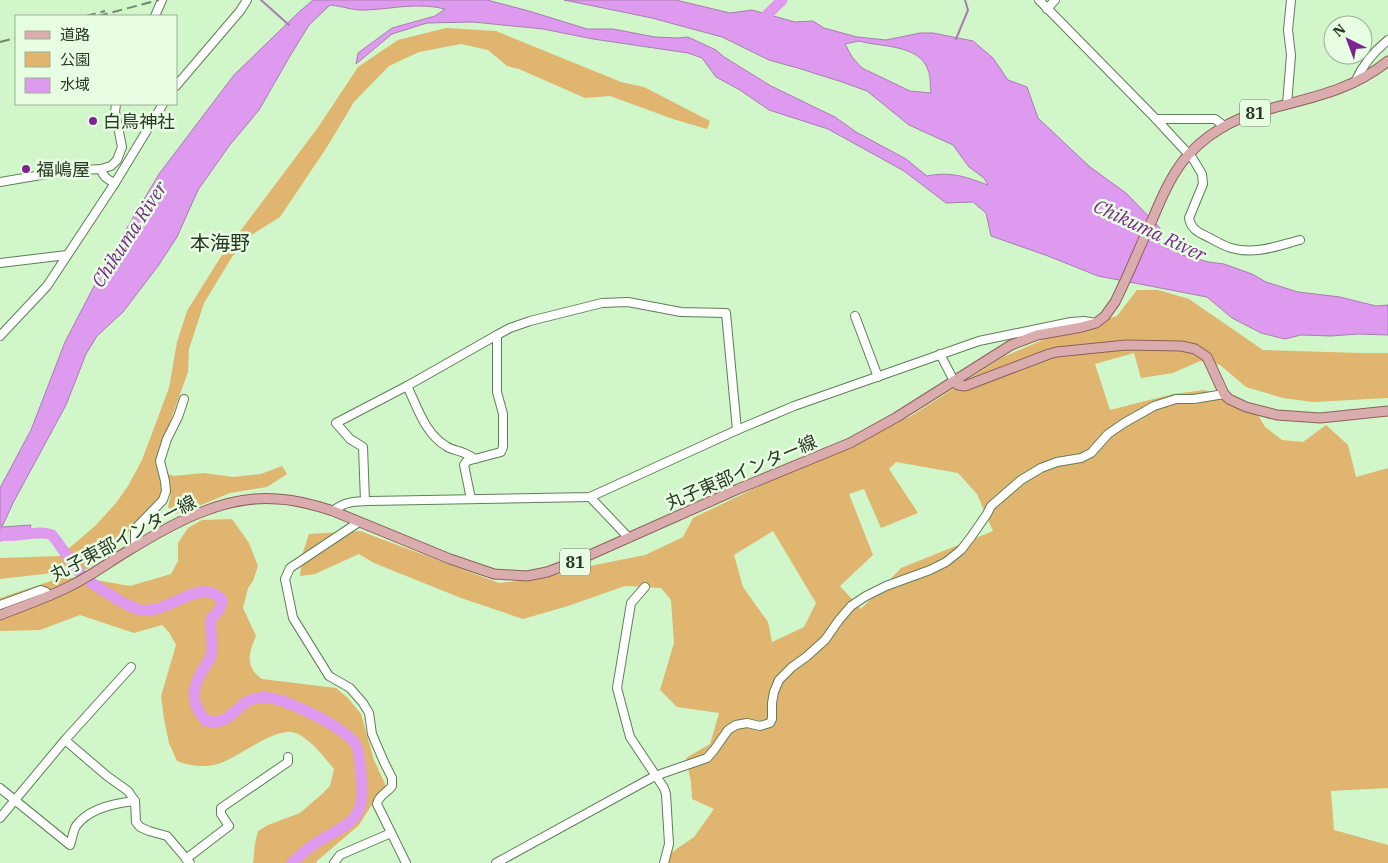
<svg xmlns="http://www.w3.org/2000/svg" width="1388" height="863" font-family="'IBM Plex Serif','Noto Sans JP',serif">
	<style>
		.green { fill: #dfb56f; fill-rule: evenodd }
		.water { fill: #de9aee; stroke: #a87db2; fill-rule: evenodd }
		.lines { fill: none; stroke-linecap: round; stroke-linejoin: round }
		.stream { stroke: #a87db2; stroke-width: 2 }
		.river { stroke: #de9aee; stroke-width: 11 }
		.minor-casing { stroke: #5f7f57; stroke-width: 10 }
		.major-casing { stroke: #8d605a; stroke-width: 11 }
		.minor { stroke: #fff; stroke-width: 8 }
		.major { stroke: #daacad; stroke-width: 9 }
		.rail { stroke: #70886b; stroke-width: 2; stroke-dasharray: 10 5; stroke-linecap: butt }
		.poi-dot { fill: #7e2492; stroke: #e8fee3; stroke-width: 2 }
		.labels { text-anchor: middle; dominant-baseline: central; stroke-width: 5; stroke-linejoin: round; paint-order: stroke }
		.shield { fill: #e8fee3; stroke: #63735f; stroke-width: 1 }
		.shield-label { font-size: 16px; font-weight: bold; fill: #2a3826 }
		.poi-label { font-size: 18px; fill: #2a3826; stroke: #e8fee3; text-anchor: start }
		.street-label { font-size: 18px; fill: #2a3826; stroke: #e8fee3 }
		.water-label { font-size: 19px; font-style: italic; fill: #7a298c; stroke: #e8fee3 }
		.quarter-label { font-size: 20px; fill: #2a3826; stroke: #e8fee3 }
	</style>
	<rect width="100%" height="100%" fill="#d1f6c9"/>
	<g class="green">
		<path d="M446,28L496,31L621,82L644,87L710,121L707,129L673,119L610,96L585,98L519,69L507,66L488,50L461,44L419,52L389,66L354,102L327,147L280,217L253,234L232,257L204,303L189,349L188,372L156,461L159,471L174,476L204,473L233,477L261,474L282,466L287,474L267,487L230,493L189,510L174,514L168,507L171,494L157,499L134,526L112,549L87,569L0,579V558L60,556L95,526L116,503L128,486L142,460L169,388L177,342L187,311L220,258L319,126L358,67L398,40Z"/>
		<path d="M1137,290H1158L1189,299L1263,350L1361,353H1388V398L1313,402L1283,398L1246,387L1220,365L1200,361L1173,373L1141,378L1134,353L1095,364L1110,410L1173,394L1205,390L1257,413L1265,427L1282,440L1303,442L1326,425L1348,445L1356,477L1388,468V788L1331,791L1334,830L1388,845V863H667L672,852L694,837L714,809L692,799L691,782L686,758L710,744L719,713L677,707L660,690L674,643L671,600L661,588L625,586L568,606L523,619L461,598L374,563L359,554L315,574L300,576L303,552L309,534L360,531L499,583L542,578L585,567L645,555L683,537L693,518L780,476L834,455L911,416L1003,357L1054,335L1117,316ZM896,462L958,473L977,494L993,531L901,568L861,609L840,586L873,555L849,494L864,489L881,528L918,513L889,469ZM773,531L816,603L804,627L772,642L768,622L743,587L734,555Z"/>
		<path d="M232,519L249,543L258,566L253,581L248,588L243,608L256,636C249,653 244,666 262,679L336,688L348,698L361,714L374,760L386,786L371,806L359,825L317,861L316,863H253L255,844L258,831L268,825L300,813L322,794L330,786L334,769C324,757 312,741 298,734C276,723 237,761 214,765C199,767 191,766 177,761L169,743L164,719L161,696L176,645L169,632L162,625L134,633L80,615L40,630L0,631V598L63,577L96,580L130,586L171,574L178,561V543L188,528L202,520Z"/>
	</g>
	<path class="water" d="M313,0H487L529,11L587,29H613L655,37L677,38L688,37L716,50L724,57L771,86L835,117L856,132L906,159L927,176C951,171 966,177 988,185L984,178L969,167L953,145L909,125L867,91L842,82L801,69L769,60L722,37L652,18L564,0H676L730,13L752,10L795,22L813,21L824,28L857,37L886,40L920,33H933L973,41L993,58L1008,80L1027,87L1038,118L1090,167L1126,193L1160,228L1163,246L1182,255L1209,262L1224,264L1252,274L1266,282L1298,292L1340,297L1376,306L1388,305V335L1358,334L1331,336L1301,335L1285,339L1261,333L1232,318L1207,297L1098,276L1048,256L991,236L986,213L973,202L946,203L904,171L828,129L769,110L740,90L716,77L702,58L688,53L593,39L543,29L473,22L427,23L392,34L356,64L358,53L392,28L435,16L445,9C417,2 393,9 366,10C354,11 342,6 330,5L309,25L290,56L259,110L229,146L198,190L177,237L158,266L123,312L97,336L86,354L66,405L13,503L2,527L31,525L29,534L0,541V488L31,430L65,342L105,265L159,174L234,75L299,12ZM859,41C879,47 920,44 928,70C931,77 930,86 931,93L910,91L862,68L852,57L845,44Z"/>
	<g class="lines">
		<g class="stream">
			<path d="M261,0L289,25"/>
			<path d="M956,39L968,10L965,0"/>
		</g>
		<g class="river">
			<path d="M758,24L782,0"/>
			<path d="M0,535C17,538 38,529 52,535C63,548 70,563 82,575C91,584 125,605 137,609C166,619 199,574 222,600C222,609 216,613 211,619C209,631 214,644 211,656C208,663 202,670 199,677C190,694 194,707 206,721C234,727 236,699 259,698C262,698 267,697 270,698C291,702 345,727 356,745C360,751 363,793 361,801C361,804 359,809 358,812C351,826 328,835 316,843C307,849 299,856 292,863"/>
		</g>
		<defs>
			<g id="minor">
				<path d="M1039,0L1156,119L1193,159L1202,174L1203,184L1189,218C1191,230 1200,233 1210,238C1217,242 1224,246 1231,248C1255,255 1277,246 1300,240"/>
				<path d="M1047,9L1055,0"/>
				<path d="M155,16L162,0"/>
				<path d="M1355,82C1363,64 1373,52 1388,40"/>
				<path d="M176,86L240,11L247,0"/>
				<path d="M1287,104L1291,55L1288,30L1291,0"/>
				<path d="M1156,119H1215L1224,126"/>
				<path d="M101,169C103,177 108,180 115,183"/>
				<path d="M0,182L64,171L101,169L111,166L117,160L122,147L115,112L116,104"/>
				<path d="M0,263L67,255"/>
				<path d="M855,316L878,377"/>
				<path d="M0,336L47,286L115,183L163,104"/>
				<path d="M940,354L954,381"/>
				<path d="M407,386C417,406 425,434 446,446C451,450 458,450 464,453C468,454 471,457 475,459"/>
				<path d="M590,497L629,538"/>
				<path d="M471,499L464,465L467,461L501,452L503,447V414L497,392V335L510,328L530,321L602,303L628,302L681,312L726,313L737,430"/>
				<path d="M365,501L363,447L350,439L336,423L407,386L497,335"/>
				<path d="M333,511C343,502 356,501 369,501L590,497L737,430L794,406L979,341L1071,322L1084,321L1096,323"/>
				<path d="M359,522L290,568L285,579L293,618L329,676L350,688L363,703L369,713L372,734L384,762L392,778V786C388,792 378,796 377,804L406,863"/>
				<path d="M135,547V529L163,500L166,491L165,481L160,461L167,439L178,417L184,399"/>
				<path d="M645,587L631,603L617,688L630,737L664,788L666,794L669,844L664,863"/>
				<path d="M0,605L41,590L46,592L50,596"/>
				<path d="M65,740L107,776L128,791L135,801L136,822L140,827L149,831L167,836L190,863"/>
				<path d="M0,788L70,845C72,840 73,831 76,826C89,808 115,803 135,801"/>
				<path d="M0,818L65,740L131,667"/>
				<path d="M186,859L229,826L221,814V808L288,762V757"/>
				<path d="M334,863L340,855L391,833"/>
				<path d="M496,863L655,776L707,758L714,750L728,730L736,725L747,723L760,726L770,723L772,719V703L774,692L779,680L792,667L806,657L825,640L839,620L851,606L866,596L886,586L930,570L946,562L961,550L971,537L987,514L991,506L1021,480L1041,468L1057,462L1081,458L1091,453L1108,434L1124,423L1154,406L1176,399H1194L1224,394"/>
			</g>
			<g id="major">
				<path d="M954,381L958,385L965,386L1049,354L1057,352L1126,345L1181,346L1195,349L1207,357L1224,394L1229,399L1246,407L1277,415L1320,418L1388,411"/>
				<path d="M0,615C25,605 50,597 74,584C92,575 108,563 126,552C170,525 223,494 278,499C297,500 315,505 333,511L450,559L494,574L527,576L547,572L574,562L738,489L850,443L897,417L1011,345L1037,335L1082,327L1096,323L1105,316L1115,302C1129,274 1140,246 1153,218C1161,199 1170,178 1183,161C1203,136 1232,119 1262,111C1307,98 1350,92 1388,61"/>
			</g>
		</defs>
		<use href="#minor" class="minor-casing"/>
		<use href="#major" class="major-casing"/>
		<use href="#minor" class="minor"/>
		<use href="#major" class="major"/>
		<g class="rail">
			<path d="M86,16L105,11"/>
			<path d="M98,16L159,0"/>
			<path d="M0,42L16,38"/>
		</g>
	</g>
	<g class="poi-dot">
		<circle cx="93" cy="121" r="5"/>
		<circle cx="26" cy="169" r="5"/>
	</g>
	<g class="labels">
		<g class="shield">
			<rect x="1240" y="99.5" width="30" height="27" rx="4"/>
			<rect x="560" y="548.5" width="30" height="27" rx="4"/>
		</g>
		<g class="shield-label">
			<text x="1255" y="113">81</text>
			<text x="575" y="562">81</text>
		</g>
		<g class="poi-label">
			<text x="103" y="121">白鳥神社</text>
			<text x="36" y="169">福嶋屋</text>
		</g>
		<g class="street-label">
			<text transform="translate(741 472) rotate(-23)">丸子東部インター線</text>
			<text transform="translate(123 538) rotate(-28)">丸子東部インター線</text>
		</g>
		<g class="water-label">
			<text transform="translate(1150 230) rotate(25)">Chikuma River</text>
			<text transform="translate(129 234) rotate(-57)">Chikuma River</text>
		</g>
		<g class="quarter-label">
			<text x="220" y="242">本海野</text>
		</g>
	</g>
	<rect x="15" y="15" width="162" height="90" fill="#e8fee3" stroke="#9caf97"/>
	<rect x="25" y="31" width="25" height="8" fill="#daacad" stroke="#9caf97"/>
	<text x="60" y="40" font-size="15" fill="#2a3826">道路</text>
	<rect x="25" y="52" width="25" height="15" fill="#dfb56f" stroke="#9caf97"/>
	<text x="60" y="65" font-size="15" fill="#2a3826">公園</text>
	<rect x="25" y="78" width="25" height="15" fill="#de9aee" stroke="#9caf97"/>
	<text x="60" y="90" font-size="15" fill="#2a3826">水域</text>
	<g transform="translate(1348 40) rotate(318)"><circle r="24" fill="#e8fee3" stroke="#9caf97"/>
	<path d="M0-4L9 19L0 12L-9 19Z" fill="#7e2492"/>
	<text y="-8" font-size="14" font-weight="bold" text-anchor="middle" fill="#2a3826">N</text>
	</g>
</svg>
